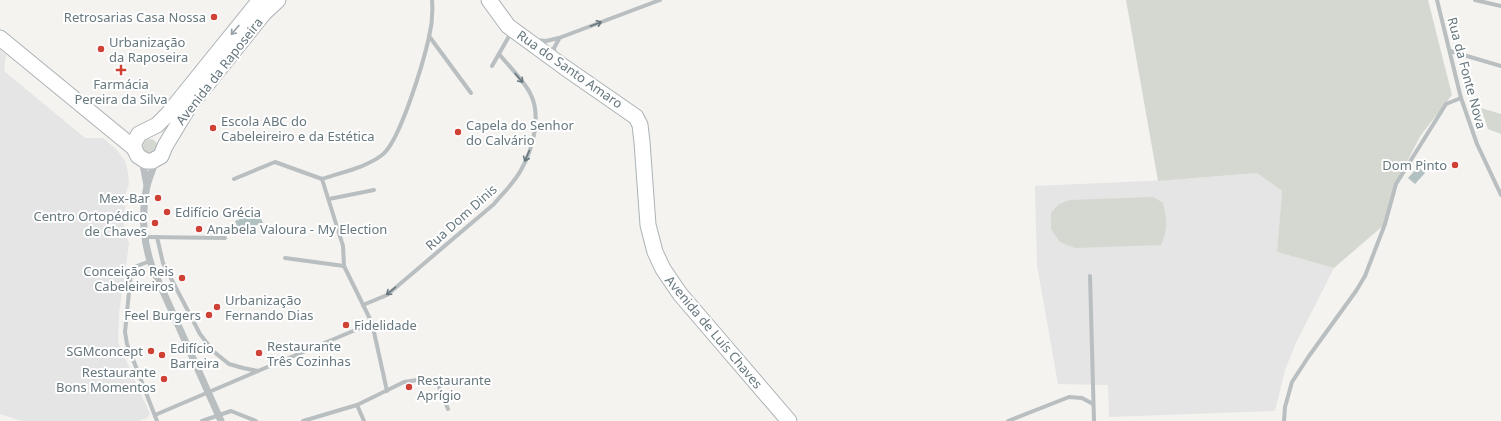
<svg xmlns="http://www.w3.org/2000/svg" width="1501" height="421" font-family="'Noto Sans',sans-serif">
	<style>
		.built { fill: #e4e5e4 }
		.green { fill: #d4d8d0 }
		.water { fill: #b1c0c1 }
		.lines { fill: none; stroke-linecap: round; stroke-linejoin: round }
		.secondary-casing { stroke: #abb2b5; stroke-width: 17 }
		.minor { stroke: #b9bec0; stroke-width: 4 }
		.tertiary { stroke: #b9bec0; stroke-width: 7 }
		.secondary { stroke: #fff; stroke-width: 15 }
		.tertiary-bridge { stroke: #b9bec0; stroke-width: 7 }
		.oneway { stroke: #66777e }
		.oneway2 { stroke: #94a0a5 }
		.poi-dot { fill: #cf4035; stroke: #fff; stroke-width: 1.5 }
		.labels { text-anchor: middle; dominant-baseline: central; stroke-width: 4; stroke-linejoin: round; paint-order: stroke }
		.poi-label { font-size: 13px; fill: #66777e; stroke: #fff; text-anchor: start }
		.street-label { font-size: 13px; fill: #66777e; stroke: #fff }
	</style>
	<rect width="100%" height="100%" fill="#f4f3f0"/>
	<g class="built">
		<path d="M0,50L6,55L4,71L85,138H103L117,150L125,161L128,172L129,184L126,192L124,225L129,244L119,313L118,342L150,414L147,418L139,421H21L0,414Z"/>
		<path d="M1257,173L1282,191L1277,252L1334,268L1295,345L1285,370L1275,411L1109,417L1108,385L1058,384L1037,265L1035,186L1170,180Z"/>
	</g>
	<g class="green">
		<path d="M1126,0H1428L1452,95L1421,135L1414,148L1396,184L1385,224L1334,268L1277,252L1282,191L1257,173L1158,181Z"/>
		<path d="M1481,108L1501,114V134L1488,129Z"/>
		<circle cx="150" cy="146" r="7"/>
		<path d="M1153,197L1163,203C1167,221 1168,228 1161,245L1075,248L1060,242L1051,229V213L1059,204L1070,200Z"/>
	</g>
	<g class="water">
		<path d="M1418,167L1425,173L1415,184L1408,178Z"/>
		<path d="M258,212L263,223L239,231L235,221Z"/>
	</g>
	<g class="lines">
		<defs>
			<g id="secondary">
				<path d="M260,0L213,58L168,114L157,125L139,134L134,143V148L138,156L146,161H152L161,156L165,146L188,108L264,13L278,0"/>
				<path d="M489,0L508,26L564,67L636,117L640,125L642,142L648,225L655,252L663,269L680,294L789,421"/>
				<path d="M0,38L134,148"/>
			</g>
		</defs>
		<use href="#secondary" class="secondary-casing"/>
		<g class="minor">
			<path d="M1437,0L1461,98L1477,144L1501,195"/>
			<path d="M1475,0L1501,6"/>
			<path d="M429,36L471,93"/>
			<path d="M536,40L546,41L559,38L660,0"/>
			<path d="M1450,51L1501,66"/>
			<path d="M555,55L554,48L559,39"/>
			<path d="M492,66L512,31"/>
			<path d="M234,179L275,162L322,179"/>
			<path d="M322,179C342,172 365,168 382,155C400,142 424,60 429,37C432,25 433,12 432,0"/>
			<path d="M322,179L343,246L344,266L372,323L387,391"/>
			<path d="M329,199L374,190"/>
			<path d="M145,237L225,238"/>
			<path d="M157,237L163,263L200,334L213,351L229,364L243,368L258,371L372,323"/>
			<path d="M285,258L344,266"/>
			<path d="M150,261L137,266L131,272L125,332L127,344L157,421"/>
			<path d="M1090,276L1094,421"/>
			<path d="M363,305L387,295L494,204C503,193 514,183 521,170C533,149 542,115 530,93C524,81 508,65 499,54"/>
			<path d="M357,405L364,421"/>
			<path d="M155,415L258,371"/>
			<path d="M202,421L231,411L256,421"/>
			<path d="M303,421L357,405L404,382L417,380L438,384L448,409"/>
			<path d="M1008,421L1069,397L1082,398L1093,404"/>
			<path d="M1284,421L1285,407L1292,382L1309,356L1356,291L1365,276L1385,224L1396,184L1446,104L1461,98"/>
		</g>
		<g class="tertiary">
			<path d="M142,160L147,185"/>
			<path d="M153,269C143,244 141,213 147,186C149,178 153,169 156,160"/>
		</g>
		<use href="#secondary" class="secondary"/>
		<path class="tertiary-bridge" d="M153,269L221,421"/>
	</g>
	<defs><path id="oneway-shaft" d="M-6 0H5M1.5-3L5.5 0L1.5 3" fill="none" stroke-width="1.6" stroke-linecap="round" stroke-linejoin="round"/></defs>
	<g class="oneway">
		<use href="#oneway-shaft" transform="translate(596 24) rotate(-21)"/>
		<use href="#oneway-shaft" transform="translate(519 78) rotate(50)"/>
		<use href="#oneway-shaft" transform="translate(527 156) rotate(113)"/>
		<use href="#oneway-shaft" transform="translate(391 291) rotate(141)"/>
	</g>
	<use class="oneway2" href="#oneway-shaft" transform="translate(235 30) rotate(130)"/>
	<g class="poi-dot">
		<circle cx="214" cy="17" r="4"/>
		<circle cx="101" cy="49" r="4"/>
		<path d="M119 64h4v4h4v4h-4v4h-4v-4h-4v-4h4z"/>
		<circle cx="213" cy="128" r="4"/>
		<circle cx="458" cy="132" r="4"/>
		<circle cx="1455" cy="165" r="4"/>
		<circle cx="158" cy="198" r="4"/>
		<circle cx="167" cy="212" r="4"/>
		<circle cx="155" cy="223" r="4"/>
		<circle cx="199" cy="229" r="4"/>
		<circle cx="182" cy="278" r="4"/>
		<circle cx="217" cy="307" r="4"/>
		<circle cx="209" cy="315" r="4"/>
		<circle cx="346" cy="325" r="4"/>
		<circle cx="151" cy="351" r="4"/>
		<circle cx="259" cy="353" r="4"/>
		<circle cx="162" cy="355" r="4"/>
		<circle cx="164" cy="379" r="4"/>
		<circle cx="409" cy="387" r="4"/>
	</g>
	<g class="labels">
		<g class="poi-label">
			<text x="206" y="17" text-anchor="end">Retrosarias Casa Nossa</text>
			<text x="109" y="42">Urbanização<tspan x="109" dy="15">da Raposeira</tspan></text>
			<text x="121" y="84" text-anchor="middle">Farmácia<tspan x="121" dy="15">Pereira da Silva</tspan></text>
			<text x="221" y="121">Escola ABC do<tspan x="221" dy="15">Cabeleireiro e da Estética</tspan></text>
			<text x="466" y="125">Capela do Senhor<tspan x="466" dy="15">do Calvário</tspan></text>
			<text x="1447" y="165" text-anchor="end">Dom Pinto</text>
			<text x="150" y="198" text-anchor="end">Mex-Bar</text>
			<text x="175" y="212">Edifício Grécia</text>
			<text x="147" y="216" text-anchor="end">Centro Ortopédico<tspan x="147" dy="15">de Chaves</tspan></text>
			<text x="207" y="229">Anabela Valoura - My Election</text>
			<text x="174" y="271" text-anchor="end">Conceição Reis<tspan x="174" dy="15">Cabeleireiros</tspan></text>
			<text x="225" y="300">Urbanização<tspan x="225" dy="15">Fernando Dias</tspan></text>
			<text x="201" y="315" text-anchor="end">Feel Burgers</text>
			<text x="354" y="325">Fidelidade</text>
			<text x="267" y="346">Restaurante<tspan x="267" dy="15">Três Cozinhas</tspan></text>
			<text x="170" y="348">Edifício<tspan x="170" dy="15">Barreira</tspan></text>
			<text x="143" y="351" text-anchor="end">SGMconcept</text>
			<text x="156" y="372" text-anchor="end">Restaurante<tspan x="156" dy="15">Bons Momentos</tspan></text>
			<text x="417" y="380">Restaurante<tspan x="417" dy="15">Aprígio</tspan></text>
		</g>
		<g class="street-label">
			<text transform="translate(570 69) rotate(35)">Rua do Santo Amaro</text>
			<text transform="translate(219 71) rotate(-52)">Avenida da Raposeira</text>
			<text transform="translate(1467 73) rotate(75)">Rua da Fonte Nova</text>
			<text transform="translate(461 217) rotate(-42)">Rua Dom Dinis</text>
			<text transform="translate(714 332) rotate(50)">Avenida de Luís Chaves</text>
		</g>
	</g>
</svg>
